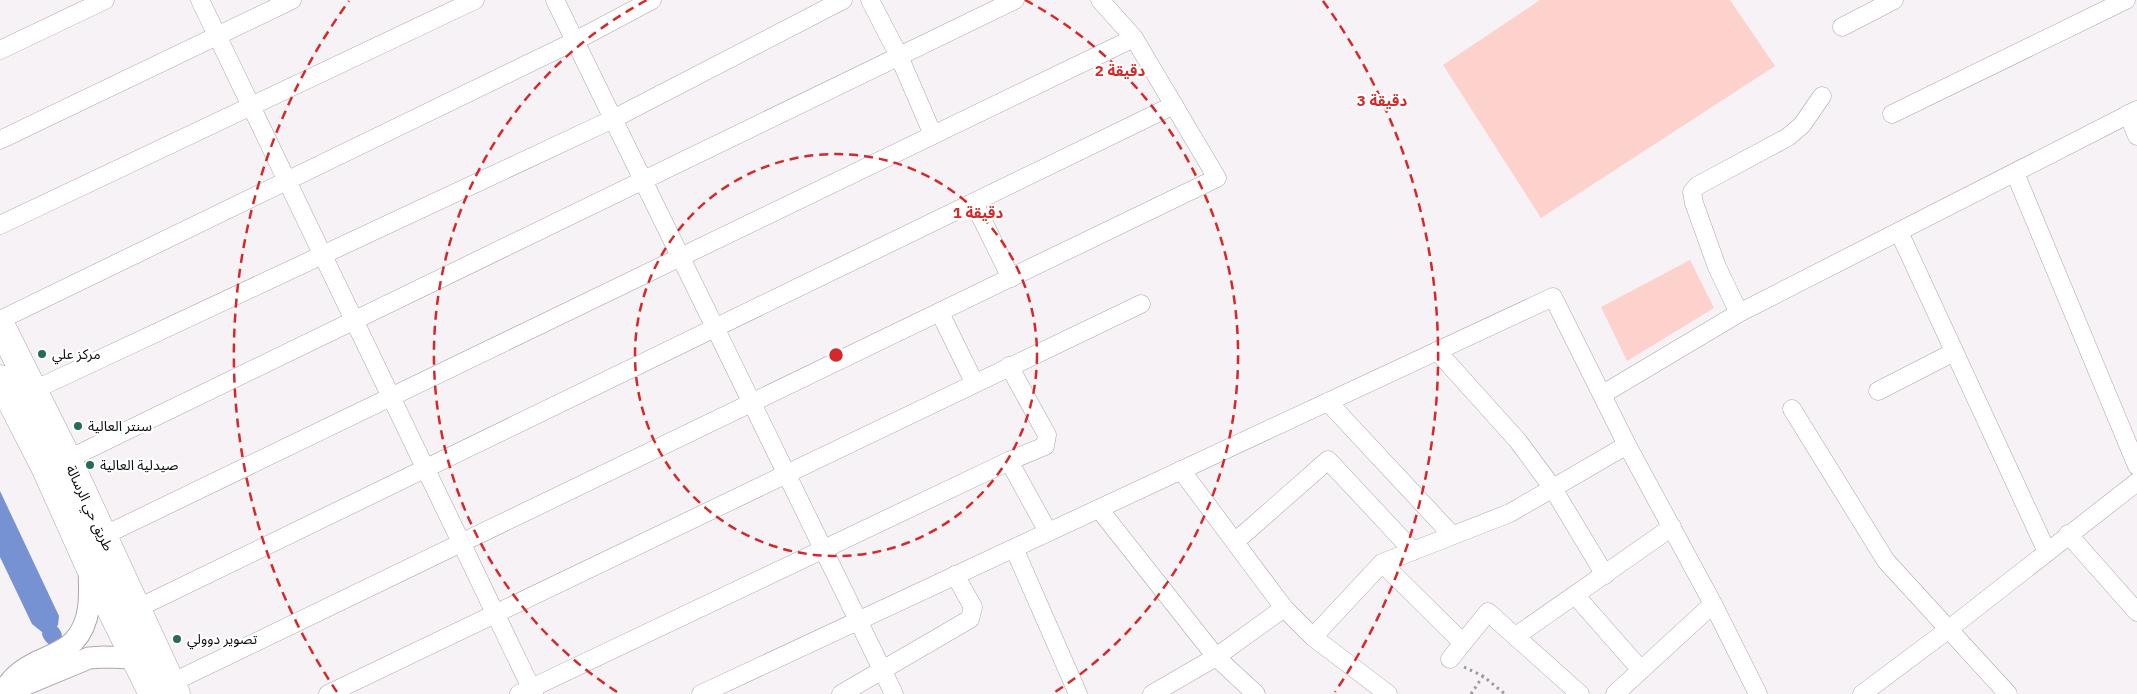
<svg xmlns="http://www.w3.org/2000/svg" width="2137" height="694" font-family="'IBM Plex Sans','Noto Sans Arabic',sans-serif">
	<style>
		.green { fill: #fdd2cc }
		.water { fill: #7692d3 }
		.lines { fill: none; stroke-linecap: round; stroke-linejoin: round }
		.canal { stroke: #7692d3; stroke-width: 18 }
		.minor-casing { stroke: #aba7ab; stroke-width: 19 }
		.tertiary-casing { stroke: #aba7ab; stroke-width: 23 }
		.primary-casing { stroke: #aba7ab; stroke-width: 29 }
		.path { stroke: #9d9a9d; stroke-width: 3; stroke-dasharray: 2.5 4; stroke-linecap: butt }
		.minor { stroke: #fff; stroke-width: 18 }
		.tertiary { stroke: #fff; stroke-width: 21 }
		.primary { stroke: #fff; stroke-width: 28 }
		.ring { fill: none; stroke: #d62828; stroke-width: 2.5; stroke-dasharray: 9 6 }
		.poi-dot { fill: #286b5b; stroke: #fff; stroke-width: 2 }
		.labels { text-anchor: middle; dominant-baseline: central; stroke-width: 4.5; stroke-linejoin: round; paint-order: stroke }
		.poi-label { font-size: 14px; fill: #0d0c0d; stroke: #fff; text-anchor: start }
		.street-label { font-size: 14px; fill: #0d0c0d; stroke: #fff }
		.centre { fill: #d62828; stroke: #fff; stroke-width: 2.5 }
		.ring-label { font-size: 15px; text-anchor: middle; font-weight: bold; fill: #d62828; stroke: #fff; stroke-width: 4.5; stroke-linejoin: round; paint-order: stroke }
	</style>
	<rect width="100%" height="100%" fill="#f6f2f6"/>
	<g class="green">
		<path d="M1540,0H1730L1775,66L1541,218L1443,65Z"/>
		<path d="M1690,260L1714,308L1627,361L1601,307Z"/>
	</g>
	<path class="water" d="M0,491L59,616L58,625L51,633L42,632L32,624L0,557Z"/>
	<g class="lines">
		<path class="canal" d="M51,633L53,636"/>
		<defs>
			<g id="minor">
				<path d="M200,0L534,694"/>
				<path d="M555,0L894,694"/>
				<path d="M870,0L899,56L933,135"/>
				<path d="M1842,27L1894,0"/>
				<path d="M0,50L105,0"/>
				<path d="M1892,114L2126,0"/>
				<path d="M2128,114L2137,136"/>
				<path d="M0,140L292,0"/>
				<path d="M2015,173L2137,466"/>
				<path d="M974,203L1011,278"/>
				<path d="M0,225L475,0"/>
				<path d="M1899,232L2047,552"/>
				<path d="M940,313L974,382"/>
				<path d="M1739,313L1717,267L1694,203L1692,192L1697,186L1788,137L1802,125L1822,96"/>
				<path d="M0,320L575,41L652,0"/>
				<path d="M1437,351L1518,441L1552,487L1605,575"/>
				<path d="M34,390L613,119L843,0"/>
				<path d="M1878,391L1954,352"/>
				<path d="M1603,394L1739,313L2137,110"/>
				<path d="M1328,402L1452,535"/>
				<path d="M1792,409L1886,561L2008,694"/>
				<path d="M1009,461L1048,532"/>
				<path d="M60,463L1015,0"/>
				<path d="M1181,470L1284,608L1313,637L1388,694"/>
				<path d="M1099,509L1216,657L1256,694"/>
				<path d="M2068,534L2137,612"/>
				<path d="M103,536L1134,38"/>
				<path d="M1236,541L1328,460L1413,551"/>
				<path d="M1014,548L1078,694"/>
				<path d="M1382,563L1463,643"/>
				<path d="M1575,595L1641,670"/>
				<path d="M136,609L1174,105"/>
				<path d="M1516,636L1672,527"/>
				<path d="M1313,637L1382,563L1510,513L1627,445"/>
				<path d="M1450,659L1488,612L1580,694"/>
				<path d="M171,683L1217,178L1134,38L1100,0"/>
				<path d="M328,694L1141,304"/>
				<path d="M519,694L1009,461L1045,446L1047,435L1009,366"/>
				<path d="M701,694L1553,297L1627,445L1713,604L1758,694"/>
				<path d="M841,694L970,619L973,607L955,575"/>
				<path d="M1152,694L1216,657L1284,608"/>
				<path d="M1615,694L1713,604"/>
				<path d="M1862,694L1949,629L2137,482"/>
			</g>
			<g id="tertiary">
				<path d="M7,686C15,674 24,669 37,662C49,656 65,651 74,641C92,622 90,593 89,570"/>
				<path d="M2,688L24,685L89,658L104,657L136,658"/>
			</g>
			<g id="primary">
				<path d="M0,324L68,460L176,694"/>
				<path d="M0,379L46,469L89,565L153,694"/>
			</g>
		</defs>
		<use href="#minor" class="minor-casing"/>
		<use href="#tertiary" class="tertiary-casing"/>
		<use href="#primary" class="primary-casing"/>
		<g class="path">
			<path d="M1464,667L1483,676L1505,694"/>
			<path d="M1471,694L1483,676"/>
		</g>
		<use href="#minor" class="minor"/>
		<use href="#tertiary" class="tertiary"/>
		<use href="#primary" class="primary"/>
	</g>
	<g class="ring">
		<circle cx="836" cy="355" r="201"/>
		<path d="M617 692A402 402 0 0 1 647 0M1025 0A402 402 0 0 1 1055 692"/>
		<path d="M337 692A602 602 0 0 1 349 1M1323 1A602 602 0 0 1 1335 692"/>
	</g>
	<g class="poi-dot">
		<circle cx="42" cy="354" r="5"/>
		<circle cx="78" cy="426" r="5"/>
		<circle cx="90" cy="465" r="5"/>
		<circle cx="177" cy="639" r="5"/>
	</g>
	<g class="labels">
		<g class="poi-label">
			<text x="52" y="354">مركز علي</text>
			<text x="88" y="426">سنتر العالية</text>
			<text x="100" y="465">صيدلية العالية</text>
			<text x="187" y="639">تصوير دوولي</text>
		</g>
		<g class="street-label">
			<text transform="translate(90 508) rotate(65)">طريق حي الرسالة</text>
		</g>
	</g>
	<circle cx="836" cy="355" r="8" class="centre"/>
	<g class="ring-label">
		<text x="1120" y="76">2 دقيقة</text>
		<text x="1382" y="106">3 دقيقة</text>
		<text x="978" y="218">1 دقيقة</text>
	</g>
</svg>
